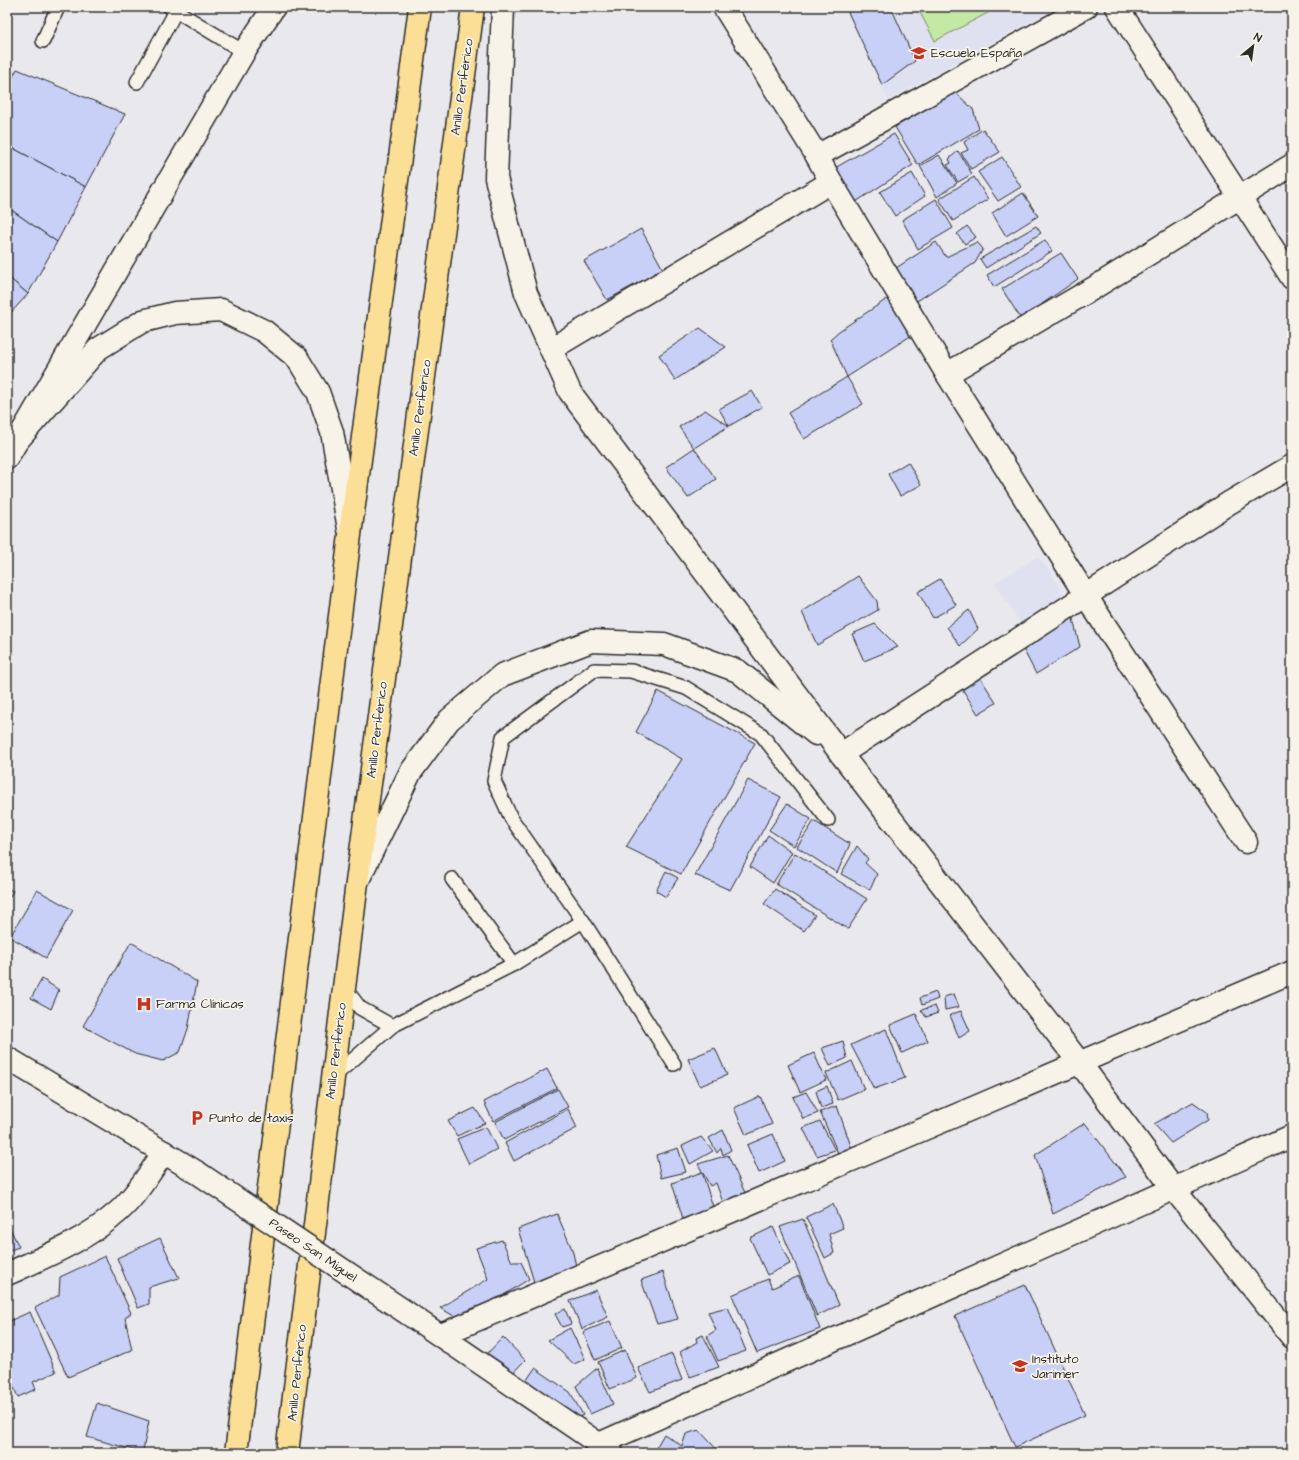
<svg xmlns="http://www.w3.org/2000/svg" width="1299" height="1460" font-family="'Architects Daughter',sans-serif">
	<style>
		.built { fill: #dfe1f0 }
		.green { fill: #c3e9a4; stroke: #778a68 }
		.building { fill: #c8d0f8; stroke: #2b2b2b }
		.lines { fill: none; stroke-linecap: round; stroke-linejoin: round }
		.lane-casing { stroke: #2b2b2b; stroke-width: 16 }
		.street-casing { stroke: #2b2b2b; stroke-width: 25 }
		.secondary-casing { stroke: #2b2b2b; stroke-width: 25 }
		.highway-casing { stroke: #2b2b2b; stroke-width: 25 }
		.lane { stroke: #f7f3e8; stroke-width: 13 }
		.street { stroke: #f7f3e8; stroke-width: 22 }
		.secondary { stroke: #f7f3e8; stroke-width: 22 }
		.highway { stroke: #fbdf96; stroke-width: 22 }
		.secondary-bridge-casing { stroke: #2b2b2b; stroke-width: 25; stroke-linecap: butt }
		.secondary-bridge { stroke: #f7f3e8; stroke-width: 22 }
		.labels { text-anchor: middle; dominant-baseline: central; stroke-width: 3.5; stroke-linejoin: round; paint-order: stroke }
		.poi-label { font-size: 13px; fill: #2b2b2b; stroke: #f7f3e8; text-anchor: start }
		.street-label { font-size: 13px; fill: #2b2b2b; stroke: #f7f3e8 }
	</style>
	<rect width="100%" height="100%" fill="#e9e8ed"/>
	<filter id="ink" filterUnits="userSpaceOnUse"><feTurbulence type="fractalNoise" baseFrequency=".025" numOctaves="2"/><feDisplacementMap in="SourceGraphic" scale="8" xChannelSelector="R" yChannelSelector="G"/><feConvolveMatrix kernelMatrix="1 2 1 2 8 2 1 2 1" color-interpolation-filters="sRGB"/></filter>
	<g filter="url(#ink)">
		<g class="built">
			<path d="M844,7H1056L888,100Z"/>
			<path d="M1037,557L1049,569L1070,606L1027,634L995,583Z"/>
		</g>
		<path class="green" d="M917,7H999L935,41Z"/>
		<g class="building">
			<path d="M858,7H891L915,61L882,85L848,12Z"/>
			<path d="M17,69L125,114L86,187L7,145V87Z"/>
			<path d="M955,92L973,109L979,129L918,165L895,127Z"/>
			<path d="M983,129L1000,152L971,169L961,153L968,150L964,142Z"/>
			<path d="M894,134L913,165L851,205L828,172Z"/>
			<path d="M7,145L86,187L57,242L7,207Z"/>
			<path d="M958,151L972,174L958,182L947,165L951,163L949,159Z"/>
			<path d="M939,155L957,183L937,197L920,166Z"/>
			<path d="M1002,157L1021,187L998,201L978,172Z"/>
			<path d="M912,173L925,196L895,216L880,192Z"/>
			<path d="M974,177L988,199L953,221L939,199Z"/>
			<path d="M1023,193L1038,216L1006,236L992,213Z"/>
			<path d="M936,199L953,228L918,249L902,220Z"/>
			<path d="M7,207L57,242L28,294L7,276Z"/>
			<path d="M967,226L976,237L965,244L957,234Z"/>
			<path d="M1036,226L1041,233L986,268L980,259Z"/>
			<path d="M641,229L663,269L607,300L584,261Z"/>
			<path d="M1045,240L1052,251L994,287L987,275Z"/>
			<path d="M936,242L946,257L977,242L983,249L975,263L914,303L893,270Z"/>
			<path d="M1061,253L1078,279L1042,304L1041,308L1021,319L1002,289Z"/>
			<path d="M7,276L28,294L7,317Z"/>
			<path d="M890,297L912,335L847,377L830,339L839,331Z"/>
			<path d="M700,328L726,347L675,380L659,355Z"/>
			<path d="M847,377L863,404L804,439L788,413Z"/>
			<path d="M752,391L762,407L729,426L719,409Z"/>
			<path d="M705,410L729,426L694,448L679,427Z"/>
			<path d="M694,448L716,479L688,498L666,467Z"/>
			<path d="M908,462L921,485L900,496L888,474Z"/>
			<path d="M858,576L877,601L878,610L817,645L802,612Z"/>
			<path d="M940,579L956,605L933,618L918,592Z"/>
			<path d="M969,610L978,629L960,646L947,627Z"/>
			<path d="M1071,611L1080,647L1036,674L1020,643Z"/>
			<path d="M875,624L898,647L864,661L852,634Z"/>
			<path d="M977,672L996,703L978,714L959,684Z"/>
			<path d="M658,691L755,743L681,874L626,847L682,759L636,732Z"/>
			<path d="M748,780L781,797L730,890L695,875Z"/>
			<path d="M787,804L811,819L794,846L769,830Z"/>
			<path d="M814,821L850,844L837,873L797,847Z"/>
			<path d="M768,835L792,852L773,883L750,867Z"/>
			<path d="M857,846L868,859L865,863L877,874L870,890L841,874Z"/>
			<path d="M795,853L867,899L848,929L776,884Z"/>
			<path d="M666,871L678,878L666,897L656,891Z"/>
			<path d="M7,888L13,891L7,901Z"/>
			<path d="M775,889L815,915L804,931L764,904Z"/>
			<path d="M37,890L73,910L46,958L10,937Z"/>
			<path d="M131,942L197,982L188,1029L180,1052L163,1061L135,1054L83,1026Z"/>
			<path d="M42,979L59,990L51,1009L31,998Z"/>
			<path d="M936,992L938,999L922,1005L920,998Z"/>
			<path d="M954,994L959,1007L945,1010L944,997Z"/>
			<path d="M935,1006L938,1013L926,1017L921,1010Z"/>
			<path d="M961,1011L970,1031L959,1038L950,1015Z"/>
			<path d="M916,1014L928,1041L902,1053L890,1025Z"/>
			<path d="M886,1029L905,1078L874,1089L851,1045Z"/>
			<path d="M843,1041L847,1058L830,1066L822,1048Z"/>
			<path d="M715,1048L727,1075L700,1086L688,1059Z"/>
			<path d="M814,1053L826,1080L800,1092L788,1065Z"/>
			<path d="M852,1061L864,1089L838,1100L826,1073Z"/>
			<path d="M547,1069L557,1088L493,1121L484,1102Z"/>
			<path d="M827,1086L833,1104L821,1108L816,1091Z"/>
			<path d="M558,1089L568,1107L504,1140L495,1122Z"/>
			<path d="M806,1092L818,1113L803,1119L793,1097Z"/>
			<path d="M760,1096L772,1124L746,1135L734,1108Z"/>
			<path d="M1193,1102L1207,1112L1208,1120L1171,1143L1154,1124Z"/>
			<path d="M837,1106L853,1152L840,1158L820,1112Z"/>
			<path d="M475,1108L485,1123L457,1136L448,1121Z"/>
			<path d="M568,1109L577,1128L514,1161L505,1143Z"/>
			<path d="M820,1121L835,1150L817,1156L803,1128Z"/>
			<path d="M1085,1123L1126,1177L1053,1214L1035,1155Z"/>
			<path d="M486,1127L497,1149L469,1164L457,1139Z"/>
			<path d="M723,1130L731,1150L723,1155L721,1148L717,1153L709,1138Z"/>
			<path d="M773,1134L785,1161L759,1173L747,1145Z"/>
			<path d="M701,1137L713,1151L690,1164L682,1146Z"/>
			<path d="M678,1148L686,1172L661,1178L656,1155Z"/>
			<path d="M728,1155L746,1195L724,1205L716,1183L710,1186L698,1164Z"/>
			<path d="M702,1172L715,1213L684,1222L672,1183Z"/>
			<path d="M833,1204L843,1228L829,1234L834,1253L825,1258L806,1217Z"/>
			<path d="M557,1214L572,1249L576,1266L534,1282L518,1229Z"/>
			<path d="M803,1219L839,1305L817,1316L780,1227Z"/>
			<path d="M7,1222L19,1247L7,1251Z"/>
			<path d="M773,1227L790,1264L767,1275L750,1238Z"/>
			<path d="M160,1238L179,1278L149,1287V1304L138,1308L117,1258Z"/>
			<path d="M502,1240L512,1262H521L529,1279L463,1321L440,1308L488,1279L476,1248Z"/>
			<path d="M105,1256L131,1313L125,1318L132,1350L68,1377L35,1308L59,1295L60,1277Z"/>
			<path d="M663,1272L678,1319L657,1324L641,1280Z"/>
			<path d="M799,1276L820,1329L757,1353L732,1295L768,1279L772,1288Z"/>
			<path d="M1025,1285L1085,1415L1015,1447L955,1316Z"/>
			<path d="M596,1290L608,1317L582,1329L570,1301Z"/>
			<path d="M728,1307L746,1351L718,1361L707,1336L716,1330L708,1312Z"/>
			<path d="M565,1309L571,1324L562,1327L555,1314Z"/>
			<path d="M30,1312L56,1372L33,1382L36,1389L18,1397L7,1372V1322Z"/>
			<path d="M610,1321L622,1348L595,1360L583,1332Z"/>
			<path d="M570,1328L585,1359L574,1364L548,1340Z"/>
			<path d="M703,1335L719,1367L690,1377L680,1352L697,1342L696,1338Z"/>
			<path d="M503,1337L525,1360L510,1376L487,1354Z"/>
			<path d="M625,1350L637,1378L610,1389L598,1362Z"/>
			<path d="M672,1354L682,1380L650,1392L638,1368Z"/>
			<path d="M535,1368L570,1392L583,1415L573,1420L522,1387Z"/>
			<path d="M597,1368L613,1404L590,1414L576,1386Z"/>
			<path d="M97,1403L149,1421L143,1450L137,1451L87,1437Z"/>
			<path d="M699,1430L720,1453H653L664,1434L682,1446L686,1434Z"/>
		</g>
		<g class="lines">
			<defs>
				<g id="lane">
					<path d="M170,7L244,52"/>
					<path d="M43,41L58,7"/>
					<path d="M137,82L176,11"/>
					<path d="M452,879L514,964"/>
					<path d="M344,987L360,1008L392,1026"/>
					<path d="M674,1064L583,921L511,818L494,781L503,737L594,670L631,671L686,688L761,734L828,820"/>
					<path d="M333,1077L392,1026L514,964L583,921"/>
				</g>
				<g id="street">
					<path d="M724,7L817,156L831,182L947,374L1086,596L1246,842"/>
					<path d="M1117,7L1292,278"/>
					<path d="M817,156L1086,7"/>
					<path d="M551,349L831,182"/>
					<path d="M947,374L1092,289L1292,165"/>
					<path d="M841,754L1229,503L1292,466"/>
					<path d="M7,1274C45,1257 88,1239 119,1211C136,1196 151,1171 164,1152"/>
					<path d="M441,1335L1292,972"/>
					<path d="M599,1444L1292,1136"/>
				</g>
				<g id="secondary">
					<path d="M503,7L496,178L526,293L570,392L841,754L1079,1062L1173,1188L1292,1337"/>
					<path d="M17,441L98,349L143,321L175,313L221,310L264,331L297,358L318,392L332,432L349,529"/>
					<path d="M7,458L244,52L274,7"/>
					<path d="M359,878L410,773L449,720L502,675L591,641L664,644L738,671L816,734"/>
					<path d="M7,1058L198,1173"/>
					<path d="M410,1315L612,1453"/>
				</g>
				<g id="highway">
					<path d="M236,1453L350,535L420,7"/>
					<path d="M287,1453L357,882L473,7"/>
				</g>
			</defs>
			<use href="#lane" class="lane-casing"/>
			<use href="#street" class="street-casing"/>
			<use href="#secondary" class="secondary-casing"/>
			<use href="#highway" class="highway-casing"/>
			<use href="#lane" class="lane"/>
			<use href="#street" class="street"/>
			<use href="#secondary" class="secondary"/>
			<use href="#highway" class="highway"/>
			<defs>
				<path id="secondary-bridge" d="M198,1173L410,1315"/>
			</defs>
			<use href="#secondary-bridge" class="secondary-bridge-casing"/>
			<use href="#secondary-bridge" class="secondary-bridge"/>
		</g>
	</g>
	<defs>
		<symbol id="school-bare" viewBox="-9 -9 18 18"><path d="M0-5L7-2L0 1L-7-2ZM-4 1L0 2.5L4 1V4Q0 6-4 4Z" fill="#c8321e" stroke="#f7f3e8" stroke-width="2.5" paint-order="stroke"/></symbol>
		<symbol id="hospital-bare" viewBox="-9 -9 18 18"><path d="M-5-5h3v3.5h4V-5h3V5h-3V1.5h-4V5h-3Z" fill="#c8321e" stroke="#f7f3e8" stroke-width="2.5" paint-order="stroke"/></symbol>
		<symbol id="parking-bare" viewBox="-9 -9 18 18"><path d="M-3.5-5.5H1a3.5 3.5 0 0 1 0 7H-1V5.5H-3.5ZM-1-3.4V-.6H.8a1.4 1.4 0 0 0 0-2.8Z" fill="#c8321e" stroke="#f7f3e8" stroke-width="2.5" paint-order="stroke"/></symbol>
	</defs>
	<g fill-rule="evenodd">
		<use href="#school-bare" x="908" y="42" width="22" height="22"/>
		<use href="#hospital-bare" x="133" y="993" width="22" height="22"/>
		<use href="#parking-bare" x="186" y="1107" width="22" height="22"/>
		<use href="#school-bare" x="1009" y="1355" width="22" height="22"/>
	</g>
	<g class="labels">
		<g class="poi-label">
			<text x="931" y="53">Escuela España</text>
			<text x="156" y="1004">Farma Clínicas</text>
			<text x="209" y="1118">Punto de taxis</text>
			<text x="1032" y="1359">Instituto<tspan x="1032" dy="15">Jarimer</tspan></text>
		</g>
		<g class="street-label">
			<text transform="translate(462 87) rotate(-82)">Anillo Periférico</text>
			<text transform="translate(420 408) rotate(-82)">Anillo Periférico</text>
			<text transform="translate(377 730) rotate(-83)">Anillo Periférico</text>
			<text transform="translate(336 1051) rotate(-83)">Anillo Periférico</text>
			<text transform="translate(313 1250) rotate(34)">Paseo San Miguel</text>
			<text transform="translate(297 1373) rotate(-84)">Anillo Periférico</text>
		</g>
	</g>
	<rect width="1299" height="1460" fill="none" stroke="#f7f3e8" stroke-width="24"/>
	<rect x="12" y="12" width="1275" height="1436" fill="none" stroke="#2b2b2b" stroke-width="1.5" filter="url(#ink)"/>
	<g transform="translate(1253 46) rotate(29)" stroke="#f7f3e8" stroke-width="3" paint-order="stroke">
	<path d="M0-3L7 15L0 10L-7 15Z" fill="#2b2b2b"/>
	<text y="-6" font-size="11" font-weight="bold" text-anchor="middle" fill="#2b2b2b">N</text>
	</g>
</svg>
